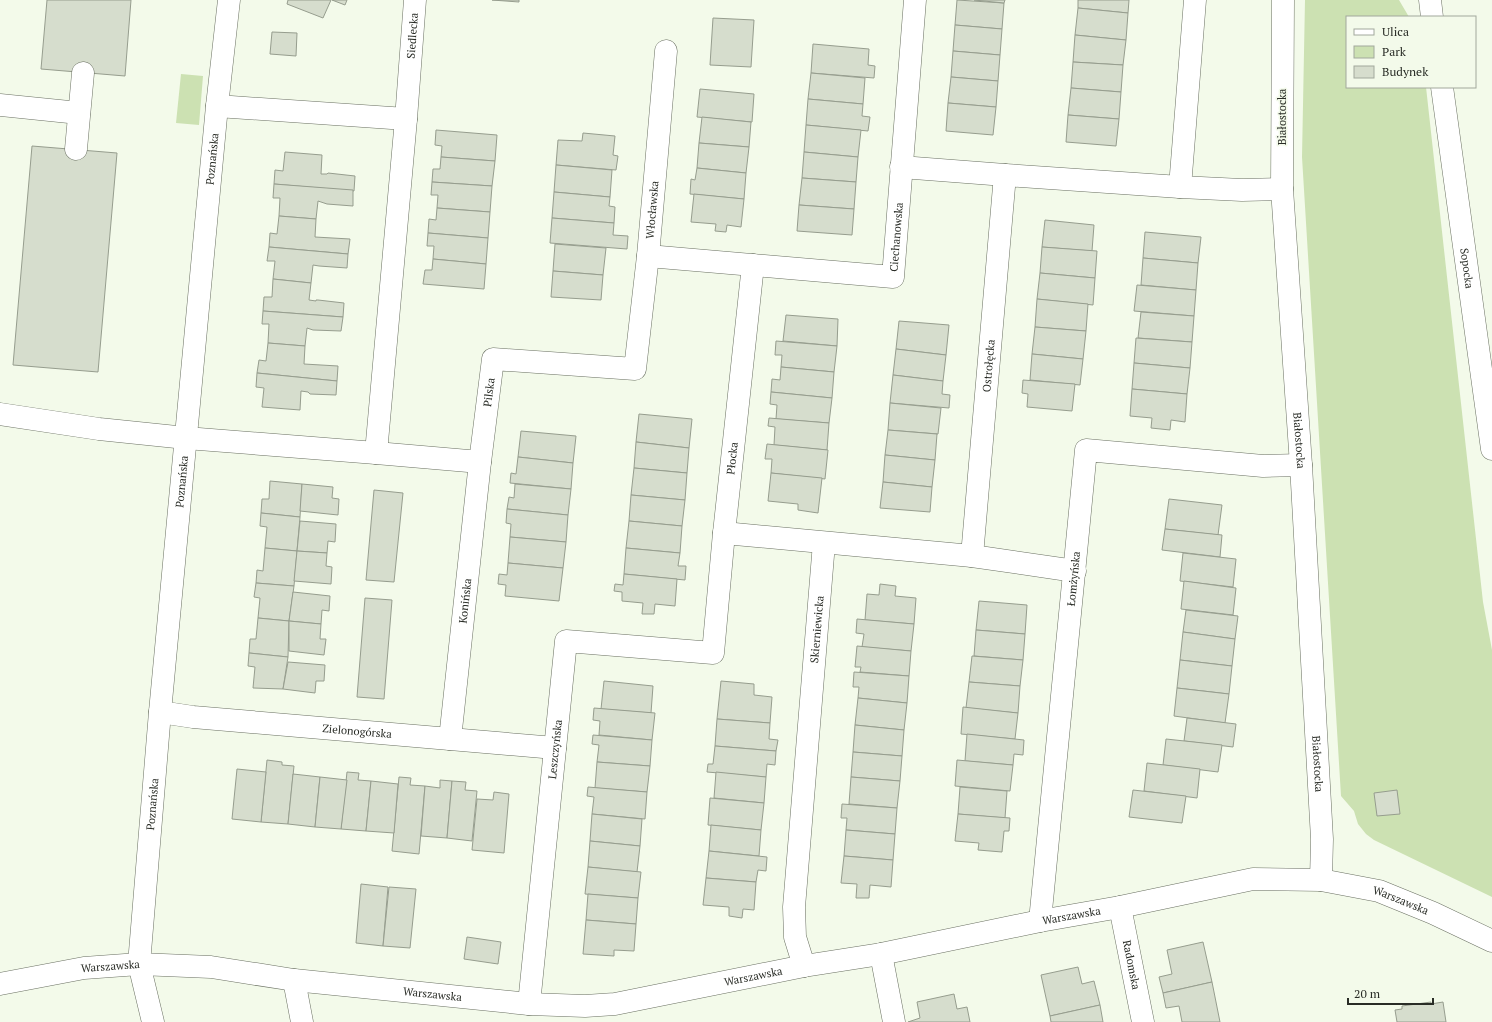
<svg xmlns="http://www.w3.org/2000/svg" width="1492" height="1022" font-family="'PT Serif',serif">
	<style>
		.green { fill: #cce1b2 }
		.building { fill: #d6ddcd; stroke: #969d8e }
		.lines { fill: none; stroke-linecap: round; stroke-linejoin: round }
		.minor-casing { stroke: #6a7062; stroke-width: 23 }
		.minor { stroke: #fff; stroke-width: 22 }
		.labels { text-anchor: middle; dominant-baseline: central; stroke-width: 3; stroke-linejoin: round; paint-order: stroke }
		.street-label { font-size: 11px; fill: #292c26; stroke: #f3faea }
	</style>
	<rect width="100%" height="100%" fill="#f3faea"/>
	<g class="green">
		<path d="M1305,0H1399L1409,17H1347V87H1426L1483,602L1492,650V897L1374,840L1366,834L1358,824L1354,811L1341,796L1302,157Z"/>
		<path d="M181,74L203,76L199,125L176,123Z"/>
	</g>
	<g class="building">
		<path d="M47,0H131L125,76L41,69Z"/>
		<path d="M288,0H331L323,18L287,4Z"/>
		<path d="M332,0H347L345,5Z"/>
		<path d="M492,0H519V2Z"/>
		<path d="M957,0L1004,3L1002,29L955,25Z"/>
		<path d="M974,0H1005L1004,3Z"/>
		<path d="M1078,0H1129L1128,13L1078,8Z"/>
		<path d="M1078,8L1128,13L1126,40L1075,35Z"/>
		<path d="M713,18L754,20L751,67L710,65Z"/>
		<path d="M955,25L1002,29L1000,55L953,51Z"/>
		<path d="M272,32L297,33L296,56L270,54Z"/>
		<path d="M1075,35L1126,40L1123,65L1073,62Z"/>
		<path d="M813,44L869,49L868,65L875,66L874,78L811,73Z"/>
		<path d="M953,51L1000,55L998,81L951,77Z"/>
		<path d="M1073,62L1123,65L1121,92L1071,88Z"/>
		<path d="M811,73L865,78L863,104L808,99Z"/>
		<path d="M951,77L998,81L996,107L948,103Z"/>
		<path d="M1071,88L1121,92L1119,119L1068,115Z"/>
		<path d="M700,89L754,94L752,122L697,117Z"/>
		<path d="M808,99L863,104L862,116L870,117L868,131L806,125Z"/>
		<path d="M948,103L996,107L993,135L946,131Z"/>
		<path d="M1068,115L1119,119L1116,146L1066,142Z"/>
		<path d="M702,117L751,122L749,147L699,143Z"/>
		<path d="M806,125L861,130L858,157L804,152Z"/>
		<path d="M436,130L497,135L495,161L441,157L442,146L435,145Z"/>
		<path d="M583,133L615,136L613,155L618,156L616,170L556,165L558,140L582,141Z"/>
		<path d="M699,143L749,147L746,173L697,168Z"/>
		<path d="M32,146L117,153L98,372L13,365Z"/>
		<path d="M285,152L322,155L321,174H327L328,173L355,176L354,191L274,184L275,170L283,171Z"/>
		<path d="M804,152L858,157L856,182L802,178Z"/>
		<path d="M441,157L495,161L492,186L432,182L433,169H440Z"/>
		<path d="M556,165L612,170L610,197L554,192Z"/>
		<path d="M697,168L746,173L744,199L690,194L691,179L695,180Z"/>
		<path d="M802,178L856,182L854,209L799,205Z"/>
		<path d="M432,182L492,186L490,212L437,208L438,195H431Z"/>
		<path d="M274,184L353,190V206L327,204L318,201L316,219L279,216L280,198H273Z"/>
		<path d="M554,192L610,197L609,206L615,207L614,223L552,218Z"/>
		<path d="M694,194L744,199L741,227L727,225L726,232L715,231L716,224L691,222Z"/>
		<path d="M799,205L854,209L852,235L797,231Z"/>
		<path d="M437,208L490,212L488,238L428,233L429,219L436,220Z"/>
		<path d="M279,216L316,219L315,237L350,239L348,254L269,247L270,233L277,234Z"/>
		<path d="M552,218L614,223L613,235L628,236L627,249L550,243Z"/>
		<path d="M1045,220L1094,225L1092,251L1042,247Z"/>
		<path d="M1145,232L1201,237L1198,263L1143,258Z"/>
		<path d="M428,233L488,238L486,264L433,259L434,246H427Z"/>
		<path d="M555,244L606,248L603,275L553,271Z"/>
		<path d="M269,247L348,254L347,268L319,266L313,265L311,283L273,279L275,261H267Z"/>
		<path d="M1042,247L1097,251L1095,278L1040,273Z"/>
		<path d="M1143,258L1198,263L1196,290L1141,285Z"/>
		<path d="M433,259L486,264L484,289L423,284L425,270H432Z"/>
		<path d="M553,271L603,275L601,300L551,297Z"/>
		<path d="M1040,273L1095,278L1093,305L1037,299Z"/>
		<path d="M273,279L311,283L309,300L316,301V300H318L344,303L343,317L263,311L264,297H272Z"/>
		<path d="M1137,285L1196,290L1194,316L1134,311Z"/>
		<path d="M1037,299L1088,304L1086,331L1035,327Z"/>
		<path d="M263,311L343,317L341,331L313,330L307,328L305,346L268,343L269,324H262Z"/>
		<path d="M1141,312L1194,316L1192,342L1138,338Z"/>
		<path d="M786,315L838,319L837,346L783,341Z"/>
		<path d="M899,321L949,325L946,355L896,349Z"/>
		<path d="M1035,327L1086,331L1083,359L1032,354Z"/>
		<path d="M1136,338L1192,342L1190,368L1134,363Z"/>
		<path d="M776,341L837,346L834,372L781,367L782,355H775Z"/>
		<path d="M268,343L305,346L304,364L338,366L337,381L257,373L259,360L266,361Z"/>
		<path d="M896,349L946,355L943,381L893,375Z"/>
		<path d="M1032,354L1083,359L1080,385L1030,380Z"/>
		<path d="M1134,363L1190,368L1187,394L1132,389Z"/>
		<path d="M781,367L834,372L832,398L771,392L772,379L780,380Z"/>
		<path d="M257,373L337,381L336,395L310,394L308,392L301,391L300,410L262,407L264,388L256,387Z"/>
		<path d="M893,375L943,381L942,394L950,395L949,408L890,403Z"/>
		<path d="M1023,380L1075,384L1072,411L1027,407L1028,394L1022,393Z"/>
		<path d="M1132,389L1187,394L1185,422L1171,420L1170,430L1151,428L1152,418L1130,416Z"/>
		<path d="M771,392L832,398L829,423L776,419L777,405L770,404Z"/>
		<path d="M890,403L941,408L938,434L888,430Z"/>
		<path d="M639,414L692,419L689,448L636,442Z"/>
		<path d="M769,418L829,423L827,450L774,445L775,427L768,426Z"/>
		<path d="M888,430L937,434L935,460L885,455Z"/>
		<path d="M521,431L576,436L573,463L518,457Z"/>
		<path d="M636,442L689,448L687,473L634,468Z"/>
		<path d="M767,444L828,450L825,479L771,473L772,459H765Z"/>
		<path d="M885,455L935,460L932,487L883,482Z"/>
		<path d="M518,457L573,463L571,489L510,483L511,473L516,474Z"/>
		<path d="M634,468L687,473L685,500L631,495Z"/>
		<path d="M771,473L822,478L818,513L798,510V504L768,501Z"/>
		<path d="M270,481L302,484L300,517L261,513L262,499H269Z"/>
		<path d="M883,482L932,487L930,512L880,508Z"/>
		<path d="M302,484L333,487L332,498L339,499L338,515L300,511Z"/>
		<path d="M515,484L571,489L568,515L507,509L509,497L514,498Z"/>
		<path d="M374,490L403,493L394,582L366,580Z"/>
		<path d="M631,495L685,500L682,526L629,521Z"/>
		<path d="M1169,499L1222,505L1218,535L1165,529Z"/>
		<path d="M507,509L568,515L566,542L510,537L511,524L506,523Z"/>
		<path d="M261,513L300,517L297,551L265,548L267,527L260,526Z"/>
		<path d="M300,521L336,524L335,542L328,541L327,553L297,551Z"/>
		<path d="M629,521L682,526L680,553L626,548Z"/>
		<path d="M1165,529L1222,535L1220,557L1162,550Z"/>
		<path d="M510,537L566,542L563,568L508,563Z"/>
		<path d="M265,548L297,551L294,586L256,583L257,570L263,571Z"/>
		<path d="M626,548L680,553L678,566H686L685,580L624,574Z"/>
		<path d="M297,551L327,553L326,566L332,567L331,584L294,581Z"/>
		<path d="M1183,553L1236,559L1233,587L1180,581Z"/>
		<path d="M508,563L563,568L559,601L505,596L506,585L498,584L499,574L507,575Z"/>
		<path d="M624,574L677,579L675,606L655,604L654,614H642L643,603L622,601V592L614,591L615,584L623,585Z"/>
		<path d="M1184,581L1236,588L1233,615L1181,609Z"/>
		<path d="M256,583L294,586L289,621L258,618L260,598L254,597Z"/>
		<path d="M880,584L896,586L895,596L916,598L914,624L865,620L867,594L879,595Z"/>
		<path d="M293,592L330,596L329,611L322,610L321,624L289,621Z"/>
		<path d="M365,598L392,600L384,699L357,697Z"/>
		<path d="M979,601L1027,605L1025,634L976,630Z"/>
		<path d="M1186,610L1238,616L1235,639L1183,632Z"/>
		<path d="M258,618L289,621L288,657L249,653L250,639H256Z"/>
		<path d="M857,619L914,624L911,651L862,647L864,634L856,633Z"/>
		<path d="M289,621L321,624L320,639H326L324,655L289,651Z"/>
		<path d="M976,630L1025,634L1023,660L974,656Z"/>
		<path d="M1183,632L1235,639L1232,666L1180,660Z"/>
		<path d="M857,646L911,651L909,676L860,672L861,667H855Z"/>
		<path d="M249,653L288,657L283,689L253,688L255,667L248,666Z"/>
		<path d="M972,656L1023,660L1020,686L969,682Z"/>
		<path d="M1180,660L1232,666L1229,694L1177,688Z"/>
		<path d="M288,662L325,665L324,681H316L315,693L283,689Z"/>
		<path d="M854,672L909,676L907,703L858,698L859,687H853Z"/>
		<path d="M604,681L653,686L651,713L601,709Z"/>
		<path d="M721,681L754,684V695L772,697L770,723L717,719Z"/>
		<path d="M969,682L1020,686L1018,713L966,708Z"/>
		<path d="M1177,688L1229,694L1225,723L1174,716Z"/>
		<path d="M858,698L907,703L904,730L855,725Z"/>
		<path d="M963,707L1018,713L1015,739L961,734Z"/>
		<path d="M594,708L655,713L652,740L599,735L600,721L593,720Z"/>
		<path d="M1187,718L1236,724L1233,747L1184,741Z"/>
		<path d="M717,719L770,723L769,739L778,740L776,751L715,746Z"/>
		<path d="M855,725L904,730L902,756L853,752Z"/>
		<path d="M967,734L1024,740L1023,755L1014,754L1013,765L965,761Z"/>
		<path d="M593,735L652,740L650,766L597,762L599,745L592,744Z"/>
		<path d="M1166,739L1222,745L1218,772L1163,765Z"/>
		<path d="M715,746L776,751L775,765L767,764L766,777L707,772L708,764H713Z"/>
		<path d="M853,752L902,756L900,781L851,777Z"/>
		<path d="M267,760L282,762V765L294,766L288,824L261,822Z"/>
		<path d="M957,760L1013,765L1010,791L955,786Z"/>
		<path d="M597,762L650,766L647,792L595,788Z"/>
		<path d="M1147,763L1200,769L1197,798L1144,791Z"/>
		<path d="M237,769L266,772L261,822L232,819Z"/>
		<path d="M347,772L359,773L358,780L371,781L366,831L341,829Z"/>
		<path d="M716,772L766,777L764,803L714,798Z"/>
		<path d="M293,774L320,777L315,827L288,824Z"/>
		<path d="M320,777L347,780L341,829L315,827Z"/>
		<path d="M399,777L411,778L410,785L425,786L419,854L392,851Z"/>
		<path d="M851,777L900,781L897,808L849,804Z"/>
		<path d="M440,780L452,781L447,838L421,836L425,786L440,788Z"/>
		<path d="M371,781L398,784L394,833L366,831Z"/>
		<path d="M452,781L466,782L465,790L477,791L472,841L447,838Z"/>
		<path d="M588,787L647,792L645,819L592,814L594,797L587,796Z"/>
		<path d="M960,787L1007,791L1005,818L958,814Z"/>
		<path d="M1133,790L1186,796L1182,823L1129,817Z"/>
		<path d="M1397,790L1400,814L1377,816L1374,793Z"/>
		<path d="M494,792L509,794L504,853L472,850L477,799L493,800Z"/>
		<path d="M710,798L764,803L761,830L708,825Z"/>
		<path d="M842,804L897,808L895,834L846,830L847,818H841Z"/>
		<path d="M592,814L642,819L640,846L590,841Z"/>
		<path d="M958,814L1010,818L1009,831H1004L1002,852L978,850L979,843L955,841Z"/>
		<path d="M711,825L761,830L759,856L709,851Z"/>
		<path d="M846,830L895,834L893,860L844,856Z"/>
		<path d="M590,841L640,846L637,872L588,867Z"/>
		<path d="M709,851L767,857L766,871L758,870L756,882L706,878Z"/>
		<path d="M844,856L893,860L891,887L870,885L869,898H856L857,884L841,883Z"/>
		<path d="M588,867L641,872L638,898L585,894Z"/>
		<path d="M706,878L756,882L754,910L743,909L742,918L729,916V907L703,905Z"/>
		<path d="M361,884L388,887L383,946L356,943Z"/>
		<path d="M389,887L416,889L410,948L383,946Z"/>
		<path d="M588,894L638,898L636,924L586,920Z"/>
		<path d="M586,920L636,924L634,951L614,950V956L583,954Z"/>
		<path d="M467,937L501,942L498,964L464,959Z"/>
		<path d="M1203,942L1212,982L1163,993L1159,977L1172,974L1167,950Z"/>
		<path d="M1078,967L1082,984L1094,981L1100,1005L1050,1016L1041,975Z"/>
		<path d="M1212,982L1220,1022H1182L1179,1006L1166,1008L1163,993Z"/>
		<path d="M954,994L957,1009L967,1007L970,1022H908L920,1018L917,1002Z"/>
		<path d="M1431,1002V1004L1443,1002L1446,1022H1397L1395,1010L1402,1009V1006Z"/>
		<path d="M1100,1005L1103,1022H1051L1050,1016Z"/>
	</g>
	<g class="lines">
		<defs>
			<g id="minor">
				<path id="s1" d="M1283,0L1282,189L1301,465L1322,839L1321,880"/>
				<path d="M1430,0L1432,17"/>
				<path id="s2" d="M1442,87L1492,449"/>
				<path d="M0,105L79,113"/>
				<path id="s3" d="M217,106L406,119L415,0"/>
				<path id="s4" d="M406,119L376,453L480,462L493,359L635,369L648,256L666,51"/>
				<path d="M76,149L83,73"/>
				<path d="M901,167L1005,175L1180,187L1195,0"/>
				<path d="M1180,187L1242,190L1282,189"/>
				<path id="s5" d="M648,256L893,277L915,0"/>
				<path d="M0,414L99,429L186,438L376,453"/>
				<path d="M724,533L972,556L1075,571"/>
				<path id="s6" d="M972,556L1005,175"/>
				<path id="s7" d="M160,712L193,717L555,748"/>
				<path id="s8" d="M450,739L480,462"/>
				<path id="s9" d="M1120,907L1143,1022"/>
				<path id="s10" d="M1040,921L1086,450L1263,466L1301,465"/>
				<path d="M881,954L894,1022"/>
				<path id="s11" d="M804,966L795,937L794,907L824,543"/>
				<path d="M294,980L302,1022"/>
				<path id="s12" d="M0,984L84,968L139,964L211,967L294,980L529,1004L585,1006L615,1004L804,966L881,954L1040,921L1120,907L1253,879L1321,880L1379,891L1433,913L1492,941"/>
				<path id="s13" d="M529,1004L566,641L713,653L724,533L753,265"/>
				<path id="s14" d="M153,1022L139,964L160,712L217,106L229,0"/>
			</g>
		</defs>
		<use href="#minor" class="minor-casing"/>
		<use href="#minor" class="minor"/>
	</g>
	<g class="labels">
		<g class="street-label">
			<text stroke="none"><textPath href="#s3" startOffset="273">Siedlecka</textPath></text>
			<text transform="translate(1282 117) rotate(-90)">Białostocka</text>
			<text stroke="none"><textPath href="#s14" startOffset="868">Poznańska</textPath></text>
			<text stroke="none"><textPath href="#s4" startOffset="846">Włocławska</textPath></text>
			<text stroke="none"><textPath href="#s5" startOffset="286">Ciechanowska</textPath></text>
			<text stroke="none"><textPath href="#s2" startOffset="183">Sopocka</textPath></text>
			<text stroke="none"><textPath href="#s6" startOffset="191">Ostrołęcka</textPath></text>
			<text stroke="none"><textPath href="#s4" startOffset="510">Pilska</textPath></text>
			<text stroke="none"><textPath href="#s1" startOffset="441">Białostocka</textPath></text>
			<text stroke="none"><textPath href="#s13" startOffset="708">Płocka</textPath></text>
			<text stroke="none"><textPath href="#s14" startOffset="544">Poznańska</textPath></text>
			<text stroke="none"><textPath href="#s10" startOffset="344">Łomżyńska</textPath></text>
			<text stroke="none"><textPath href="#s8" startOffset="139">Konińska</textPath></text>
			<text stroke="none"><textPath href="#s11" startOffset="339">Skierniewicka</textPath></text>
			<text stroke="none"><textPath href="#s7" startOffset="198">Zielonogórska</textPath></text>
			<text stroke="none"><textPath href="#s13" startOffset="256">Leszczyńska</textPath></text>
			<text stroke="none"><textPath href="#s1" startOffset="765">Białostocka</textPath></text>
			<text stroke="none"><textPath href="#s14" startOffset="220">Poznańska</textPath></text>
			<text stroke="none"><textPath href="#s12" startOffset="1420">Warszawska</textPath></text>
			<text stroke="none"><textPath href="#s12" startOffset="1084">Warszawska</textPath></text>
			<text stroke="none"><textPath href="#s9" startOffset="59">Radomska</textPath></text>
			<text stroke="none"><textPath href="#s12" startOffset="112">Warszawska</textPath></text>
			<text stroke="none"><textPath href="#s12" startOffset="760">Warszawska</textPath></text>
			<text stroke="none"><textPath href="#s12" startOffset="436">Warszawska</textPath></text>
		</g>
	</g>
	<rect x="1346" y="16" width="130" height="72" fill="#f3faea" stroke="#a2a89c"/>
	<rect x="1354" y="29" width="20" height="6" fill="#ffffff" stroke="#a2a89c"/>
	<text x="1382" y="36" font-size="12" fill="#292c26">Ulica</text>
	<rect x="1354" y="46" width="20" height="12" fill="#cce1b2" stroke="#a2a89c"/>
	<text x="1382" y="56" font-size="12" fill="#292c26">Park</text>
	<rect x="1354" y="66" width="20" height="12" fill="#d6ddcd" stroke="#a2a89c"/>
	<text x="1382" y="76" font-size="12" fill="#292c26">Budynek</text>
	<path d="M1348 998v6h85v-6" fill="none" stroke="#292c26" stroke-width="2"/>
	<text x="1354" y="998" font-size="12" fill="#292c26" stroke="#f3faea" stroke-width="3" paint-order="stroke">20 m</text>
</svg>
